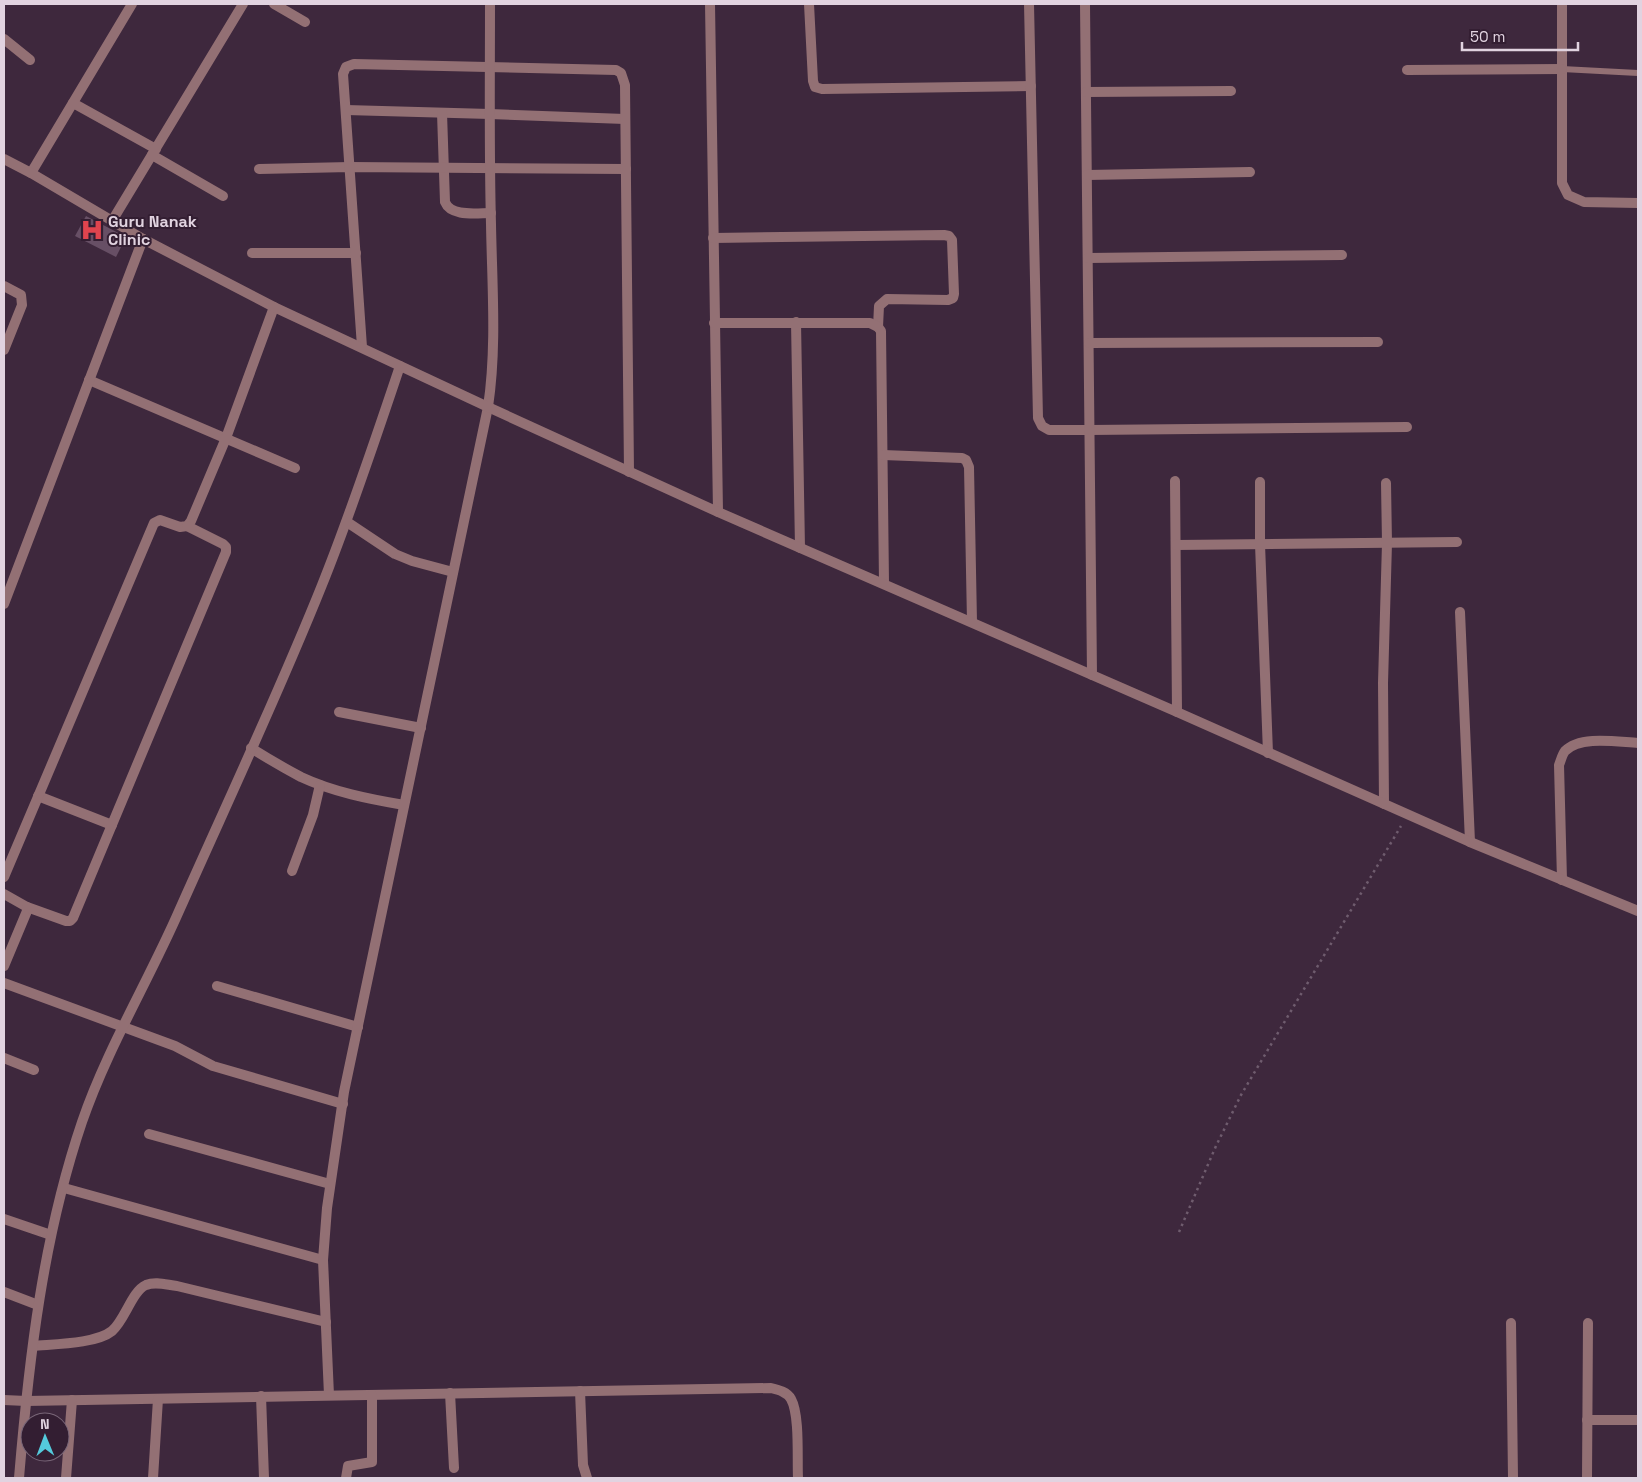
<svg xmlns="http://www.w3.org/2000/svg" width="1642" height="1482" font-family="'Space Grotesk',sans-serif">
	<style>
		.building { fill: #674f65 }
		.lines { fill: none; stroke-linecap: round; stroke-linejoin: round }
		.path { stroke: #6f5c6e; stroke-width: 2.5; stroke-dasharray: 2.5 4; stroke-linecap: butt }
		.service { stroke: #937074; stroke-width: 6 }
		.minor { stroke: #937074; stroke-width: 10 }
		.tertiary { stroke: #937074; stroke-width: 10 }
		.labels { text-anchor: middle; dominant-baseline: central; stroke-width: 4; stroke-linejoin: round; paint-order: stroke }
		.poi-label { font-size: 16px; font-weight: bold; fill: #e1d3e0; stroke: #331e32; text-anchor: start }
	</style>
	<rect width="100%" height="100%" fill="#3e283d"/>
	<path class="building" d="M86,216L126,237L116,257L75,236Z"/>
	<g class="lines">
		<path class="path" d="M1179,1232L1216,1146L1241,1095L1401,826"/>
		<path class="service" d="M1562,69L1638,73"/>
		<g class="minor">
			<path d="M274,4L305,22"/>
			<path d="M710,4L718,512"/>
			<path d="M809,4L813,81L815,87L822,89L1031,86"/>
			<path d="M1029,4L1038,418L1042,426L1049,430H1089L1407,427"/>
			<path d="M1085,4L1092,675"/>
			<path d="M1562,4V183L1568,195L1584,202L1638,203"/>
			<path d="M4,39L30,60"/>
			<path d="M1407,70L1562,69"/>
			<path d="M1086,92L1231,91"/>
			<path d="M73,103L156,149"/>
			<path d="M346,110L490,114L625,119"/>
			<path d="M442,113L445,202C451,217 476,213 491,213"/>
			<path d="M152,155L223,196"/>
			<path d="M259,169L350,167L626,169"/>
			<path d="M31,173L132,4"/>
			<path d="M1087,175L1250,172"/>
			<path d="M112,221L243,4"/>
			<path d="M713,238L944,235L949,236L952,240L954,294L953,298L948,300L887,299L879,306L878,327"/>
			<path d="M252,253H356"/>
			<path d="M1088,258L1342,255"/>
			<path d="M4,286L21,295L22,305L4,350"/>
			<path d="M796,322L800,548"/>
			<path d="M714,323H870L878,327L881,331L884,583"/>
			<path d="M1089,343L1378,342"/>
			<path d="M362,347L343,74L346,67L354,64L616,70L621,73L625,85L629,472"/>
			<path d="M89,380L295,468"/>
			<path d="M883,455L962,458L966,460L969,467L972,622"/>
			<path d="M1175,481L1177,712"/>
			<path d="M1260,482V544L1268,753"/>
			<path d="M347,522L395,554L412,561L453,572"/>
			<path d="M1176,545L1457,542"/>
			<path d="M4,604L143,239"/>
			<path d="M1460,612L1470,842"/>
			<path d="M339,712L421,728"/>
			<path d="M251,748C267,758 284,768 301,777C333,792 369,799 404,805"/>
			<path d="M38,796L112,825"/>
			<path d="M1384,804L1383,683L1387,543L1386,483"/>
			<path d="M292,871L313,815L320,785"/>
			<path d="M4,877L154,523L160,520L180,527L187,526L191,521L226,438L274,307"/>
			<path d="M1562,880L1559,765C1561,760 1562,755 1565,751C1580,735 1618,742 1638,743"/>
			<path d="M4,894L27,907V911L4,966"/>
			<path d="M27,907L66,921H70L73,918L226,552V547L223,544L187,526"/>
			<path d="M4,983L175,1046L213,1066L343,1104"/>
			<path d="M217,986L358,1027"/>
			<path d="M4,1058L34,1070"/>
			<path d="M149,1134L330,1184"/>
			<path d="M64,1188L323,1260"/>
			<path d="M4,1219L51,1235"/>
			<path d="M4,1292L38,1305"/>
			<path d="M1511,1323L1513,1478"/>
			<path d="M33,1346C53,1344 96,1344 112,1331C125,1320 132,1291 146,1285C156,1281 167,1285 177,1286L326,1322"/>
			<path d="M580,1391L583,1465L587,1478"/>
			<path d="M450,1393L454,1468"/>
			<path d="M329,1395L323,1260L327,1208L344,1092L488,407C497,347 492,285 491,224C489,151 490,77 490,4"/>
			<path d="M261,1396L264,1478"/>
			<path d="M4,1400L26,1401L771,1388C779,1390 787,1392 791,1399C800,1415 797,1459 798,1478"/>
			<path d="M1587,1420H1638"/>
			<path d="M19,1478C29,1358 43,1237 82,1122C107,1049 148,982 179,911C227,803 278,695 322,585C351,513 375,440 400,366"/>
			<path d="M66,1478L72,1400"/>
			<path d="M153,1478L158,1399"/>
			<path d="M346,1478L348,1466L372,1462V1395"/>
			<path d="M1587,1478L1588,1323"/>
		</g>
		<path class="tertiary" d="M4,159L31,173L143,239L274,307L488,407L718,512L1177,712L1470,842L1638,911"/>
	</g>
	<defs>
		<symbol id="hospital-bare" viewBox="-9 -9 18 18"><path d="M-5-5h3v3.5h4V-5h3V5h-3V1.5h-4V5h-3Z" fill="#e0444e" stroke="#331e32" stroke-width="2.5" paint-order="stroke"/></symbol>
	</defs>
	<g fill-rule="evenodd">
		<use href="#hospital-bare" x="76" y="214" width="32" height="32"/>
	</g>
	<g class="labels">
		<g class="poi-label">
			<text x="108" y="221">Guru Nanak<tspan x="108" dy="18">Clinic</tspan></text>
		</g>
	</g>
	<rect width="1642" height="1482" fill="none" stroke="#e1d3e0" stroke-width="10"/>
	<g transform="translate(45 1437) rotate(359)"><circle r="24" fill="#331e32" stroke="#796678"/>
	<path d="M0-4L9 19L0 12L-9 19Z" fill="#54cadc"/>
	<text y="-8" font-size="14" font-weight="bold" text-anchor="middle" fill="#e1d3e0">N</text>
	</g>
	<path d="M1462 42v8h116v-8" fill="none" stroke="#e1d3e0" stroke-width="2.5"/>
	<text x="1470" y="42" font-size="15" fill="#e1d3e0" stroke="#331e32" stroke-width="4" paint-order="stroke">50 m</text>
</svg>
